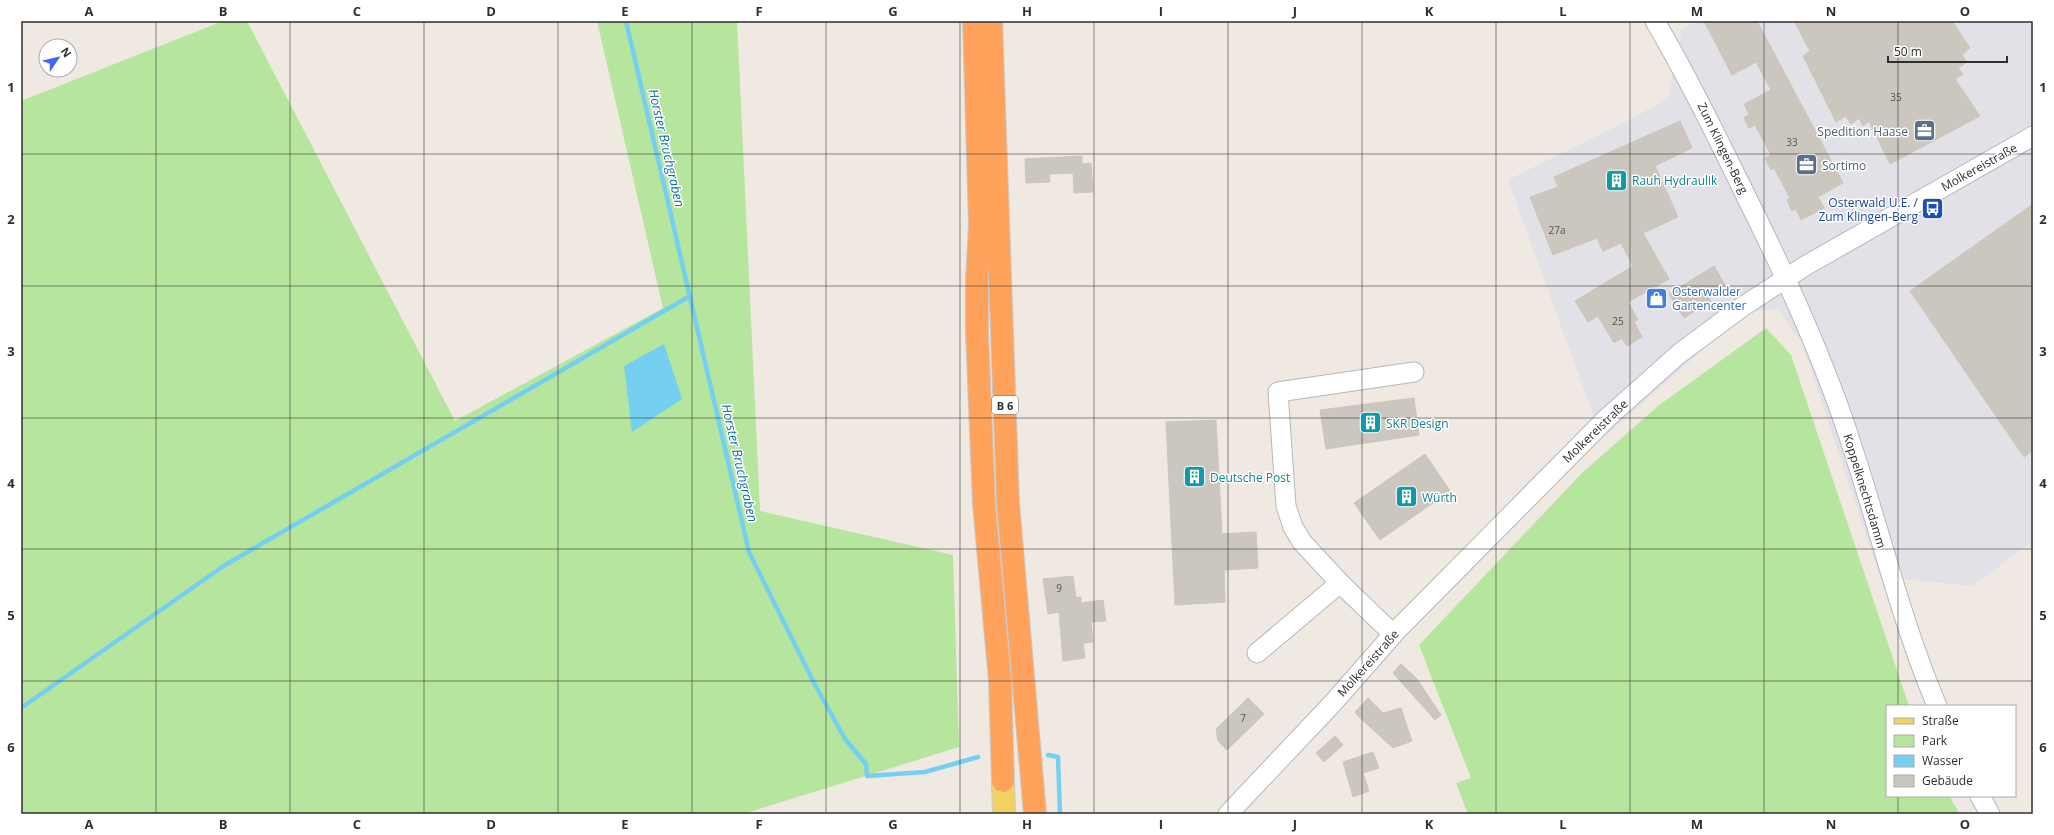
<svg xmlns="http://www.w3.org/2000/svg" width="2054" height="835" font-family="'Open Sans',sans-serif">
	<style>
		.industrial { fill: #e3e1e8 }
		.green { fill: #b6e59e }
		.water { fill: #75cff0 }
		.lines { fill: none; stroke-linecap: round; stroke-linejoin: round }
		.stream { stroke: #75cff0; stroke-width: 4.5 }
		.building { fill: #cbc7bf; stroke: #cbc5ba }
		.minor-casing { stroke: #b4b7c1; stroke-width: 21 }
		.major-casing { stroke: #c9c9c9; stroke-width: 24 }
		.highway-casing { stroke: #c9c9c9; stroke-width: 24 }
		.minor { stroke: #fff; stroke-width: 19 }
		.major { stroke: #f2d163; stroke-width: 22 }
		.highway { stroke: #ffa35c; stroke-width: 22 }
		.grid { fill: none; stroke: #2e2e2e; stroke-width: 1; stroke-opacity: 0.55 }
		.labels { text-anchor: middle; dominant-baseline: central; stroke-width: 3; stroke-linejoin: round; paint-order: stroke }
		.number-label { font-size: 10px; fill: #555452 }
		.shield { fill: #fff; stroke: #6d6d6d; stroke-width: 1 }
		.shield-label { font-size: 11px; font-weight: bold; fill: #2e2e2e }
		.service-label { font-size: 12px; fill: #4e5e75; stroke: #fff; text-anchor: end }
		.street-label { font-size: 12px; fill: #2e2e2e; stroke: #fff }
		.culture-label { font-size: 12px; fill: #0d838f; stroke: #fff; text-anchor: start }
		.transit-label { font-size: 12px; fill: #164399; stroke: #fff; text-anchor: end }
		.shop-label { font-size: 12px; fill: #366cbe; stroke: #fff; text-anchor: start }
		.water-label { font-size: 13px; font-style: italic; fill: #0d6fa3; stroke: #fff }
		.neatline { fill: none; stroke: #2e2e2e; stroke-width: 1.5 }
		.grid-label { font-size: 13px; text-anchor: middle; font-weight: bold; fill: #2e2e2e }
	</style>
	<rect width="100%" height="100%" fill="#efe9e1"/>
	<path class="industrial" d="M1697,21H2033V541L1973,586L1880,577L1802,343L1777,309L1751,312L1707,346L1602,439L1508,180L1637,116L1668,98L1682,29Z"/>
	<g class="green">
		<path d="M223,21H247L455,421L663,308L597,21H737L760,511L953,555L959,747L743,814H21V101Z"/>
		<path d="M1766,328L1791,355L1909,706H1887V796H1949L1960,814H1468L1456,783L1471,778L1419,645L1582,473L1658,406Z"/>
	</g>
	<path class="water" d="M664,344L682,399L632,432L624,366Z"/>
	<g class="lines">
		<g class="stream">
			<path d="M626,21L749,552L814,683L845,739L866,764L867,776L925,772L978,757"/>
			<path d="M21,708L225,565L690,296"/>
			<path d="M1048,755L1058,757L1060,814"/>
		</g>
	</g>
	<g class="building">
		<path d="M1704,21H1757L1843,183L1818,197L1824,208L1801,220L1796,209L1792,211L1787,200L1790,198L1774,168L1771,170L1765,158L1771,155L1755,125L1749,128L1744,118L1749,114L1744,104L1771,90L1756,62L1732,75Z"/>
		<path d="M1794,21H1952L1970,48L1962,55L1967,62L1958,68L1963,74L1955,79L1980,116L1890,164L1869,121L1863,126L1859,118L1851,124L1846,116L1836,122L1803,56L1810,51Z"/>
		<path d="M1680,121L1692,148L1655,166L1678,217L1643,233L1669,279L1628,302L1638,320L1634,322L1642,337L1627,346L1622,338L1614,343L1598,316L1588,322L1575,301L1633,266L1621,243L1603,251L1597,238L1553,255L1530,197L1558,187L1554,177Z"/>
		<path d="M1082,156V164L1091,163L1093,192L1074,193L1073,173L1049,174L1050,182L1026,183L1025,159Z"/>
		<path d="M2033,204V450L2024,457L1910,291Z"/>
		<path d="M1714,266L1725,285L1707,296L1711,301L1684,318L1669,294Z"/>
		<path d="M1414,398L1419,435L1326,449L1320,410Z"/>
		<path d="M1216,420L1222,534L1256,532L1258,568L1224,570L1225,602L1175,605L1166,422Z"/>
		<path d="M1425,454L1453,495L1443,503L1440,498L1380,540L1354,503Z"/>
		<path d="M1073,576L1076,598L1081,597V603L1103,600L1106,621L1091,622L1093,642L1083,643L1085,658L1063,661L1059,612L1048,614L1043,579Z"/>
		<path d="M1401,664L1417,679L1441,715L1435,720L1393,673Z"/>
		<path d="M1248,698L1264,714L1227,750L1218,741L1216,729Z"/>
		<path d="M1368,698L1383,713L1401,708L1412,741L1393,748L1358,716L1355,712Z"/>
		<path d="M1335,736L1343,745L1324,762L1316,753Z"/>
		<path d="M1373,752L1379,768L1363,773L1369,791L1353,797L1343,762Z"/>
	</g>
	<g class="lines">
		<defs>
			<g id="minor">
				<path d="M1655,21C1687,76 1715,133 1743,190C1778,260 1811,331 1838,405C1874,504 1896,609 1937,706"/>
				<path d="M1393,634L1340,583L1302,542L1293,527L1286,506L1278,392L1414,372"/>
				<path d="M1257,653L1340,583"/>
				<path d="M1980,796L1990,814"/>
				<path d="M1228,814L1332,704L1397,630L1607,418L1680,353L1742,307L1805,266L2033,136"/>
			</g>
			<path id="major" d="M1003,781L1004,814"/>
			<g id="highway">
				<path d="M974,21L980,225L977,279V333L984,504L1000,681L1003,781"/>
				<path d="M991,21L1008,503L1035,814"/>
			</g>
		</defs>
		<use href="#minor" class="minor-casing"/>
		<use href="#major" class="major-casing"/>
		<use href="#highway" class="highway-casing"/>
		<use href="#minor" class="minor"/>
		<use href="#major" class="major"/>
		<use href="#highway" class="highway"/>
	</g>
	<path class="grid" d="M156,21V814M290,21V814M424,21V814M558,21V814M692,21V814M826,21V814M960,21V814M1094,21V814M1228,21V814M1362,21V814M1496,21V814M1630,21V814M1764,21V814M1898,21V706M21,154H2033M21,286H2033M21,418H2033M21,549H2033M21,681H2033M1898,796V814"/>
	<defs>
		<symbol id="office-square" viewBox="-11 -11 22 22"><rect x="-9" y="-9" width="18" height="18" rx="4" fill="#5c6f8a" stroke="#fff"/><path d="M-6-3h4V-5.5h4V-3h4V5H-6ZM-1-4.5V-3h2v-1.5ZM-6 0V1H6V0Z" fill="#fff"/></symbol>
		<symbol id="building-square" viewBox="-11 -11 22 22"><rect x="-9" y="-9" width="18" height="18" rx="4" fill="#0f9aa8" stroke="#fff"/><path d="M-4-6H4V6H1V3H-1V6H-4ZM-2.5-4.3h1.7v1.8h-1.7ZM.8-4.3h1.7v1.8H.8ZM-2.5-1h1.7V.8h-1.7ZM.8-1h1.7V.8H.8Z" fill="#fff"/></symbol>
		<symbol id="bus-square" viewBox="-11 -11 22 22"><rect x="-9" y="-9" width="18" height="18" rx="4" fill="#1a4fb4" stroke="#fff"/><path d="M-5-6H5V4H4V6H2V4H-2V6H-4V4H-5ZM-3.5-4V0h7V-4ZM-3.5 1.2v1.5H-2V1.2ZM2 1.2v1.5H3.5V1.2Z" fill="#fff"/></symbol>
		<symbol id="shop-square" viewBox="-11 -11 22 22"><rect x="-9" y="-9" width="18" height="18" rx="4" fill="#3f7fe0" stroke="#fff"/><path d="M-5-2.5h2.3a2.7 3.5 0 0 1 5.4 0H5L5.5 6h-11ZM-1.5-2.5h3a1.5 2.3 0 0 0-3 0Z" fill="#fff"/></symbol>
	</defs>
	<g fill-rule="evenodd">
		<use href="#office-square" x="1912" y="118" width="25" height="25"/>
		<use href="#office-square" x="1794" y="152" width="25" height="25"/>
		<use href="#building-square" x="1604" y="168" width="25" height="25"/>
		<use href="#bus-square" x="1920" y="196" width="25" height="25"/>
		<use href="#shop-square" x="1644" y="286" width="25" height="25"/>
		<use href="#building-square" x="1358" y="410" width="25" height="25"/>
		<use href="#building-square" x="1182" y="464" width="25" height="25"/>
		<use href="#building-square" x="1394" y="484" width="25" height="25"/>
	</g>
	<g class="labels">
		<g class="number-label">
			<text x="1896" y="97">35</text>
			<text x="1792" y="142">33</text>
			<text x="1557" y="230">27a</text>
			<text x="1618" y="321">25</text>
			<text x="1059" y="588">9</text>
			<text x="1243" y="718">7</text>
		</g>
		<rect class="shield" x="992" y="396" width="26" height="18" rx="3"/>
		<g class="shield-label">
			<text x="1005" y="405">B 6</text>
		</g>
		<g class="service-label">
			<text x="1908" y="131">Spedition Haase</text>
			<text x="1822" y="165" text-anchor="start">Sortimo</text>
		</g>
		<g class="street-label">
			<text transform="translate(1723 148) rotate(64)">Zum Klingen-Berg</text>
			<text transform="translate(1979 167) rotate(-29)">Molkereistraße</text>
			<text transform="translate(1595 431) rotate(-44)">Molkereistraße</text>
			<text transform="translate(1865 491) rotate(73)">Koppelknechtsdamm</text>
			<text transform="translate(1368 663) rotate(-48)">Molkereistraße</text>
		</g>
		<g class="culture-label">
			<text x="1632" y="180">Rauh Hydraulik</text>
			<text x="1386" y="423">SKR Design</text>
			<text x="1210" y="477">Deutsche Post</text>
			<text x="1422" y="497">Würth</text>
		</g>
		<g class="transit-label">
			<text x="1918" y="202">Osterwald U.E. /<tspan x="1918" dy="14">Zum Klingen-Berg</tspan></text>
		</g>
		<g class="shop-label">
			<text x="1672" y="291">Osterwalder<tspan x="1672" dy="14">Gartencenter</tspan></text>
		</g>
		<g class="water-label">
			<text transform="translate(667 148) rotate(77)">Horster Bruchgraben</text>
			<text transform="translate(740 463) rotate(77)">Horster Bruchgraben</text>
		</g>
	</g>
	<rect width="2054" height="835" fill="none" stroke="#ffffff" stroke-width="44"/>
	<rect x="1886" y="705" width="130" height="92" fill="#ffffff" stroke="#ababab"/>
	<rect x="1894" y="718" width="20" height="6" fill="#f2d163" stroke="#ababab"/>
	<text x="1922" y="725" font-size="12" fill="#2e2e2e">Straße</text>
	<rect x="1894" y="735" width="20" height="12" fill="#b6e59e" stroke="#ababab"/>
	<text x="1922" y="745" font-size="12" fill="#2e2e2e">Park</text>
	<rect x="1894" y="755" width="20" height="12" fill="#75cff0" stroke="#ababab"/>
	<text x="1922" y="765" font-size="12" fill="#2e2e2e">Wasser</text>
	<rect x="1894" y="775" width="20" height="12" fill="#cbc7bf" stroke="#ababab"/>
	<text x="1922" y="785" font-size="12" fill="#2e2e2e">Gebäude</text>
	<g transform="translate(58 58) rotate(55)"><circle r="19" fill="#ffffff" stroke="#ababab"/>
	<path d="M0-3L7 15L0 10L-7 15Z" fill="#4264fb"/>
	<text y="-6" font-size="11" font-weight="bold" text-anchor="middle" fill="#2e2e2e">N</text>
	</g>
	<path d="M1888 56v6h119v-6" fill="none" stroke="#2e2e2e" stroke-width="2"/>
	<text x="1894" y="56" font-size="12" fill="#2e2e2e" stroke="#ffffff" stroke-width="3" paint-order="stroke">50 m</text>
	<rect x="22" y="22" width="2010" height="791" class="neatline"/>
	<g class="grid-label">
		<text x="89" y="16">A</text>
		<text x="223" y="16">B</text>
		<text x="357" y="16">C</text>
		<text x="491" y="16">D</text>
		<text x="625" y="16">E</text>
		<text x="759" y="16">F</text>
		<text x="893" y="16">G</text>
		<text x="1027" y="16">H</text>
		<text x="1161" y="16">I</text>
		<text x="1295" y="16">J</text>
		<text x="1429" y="16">K</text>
		<text x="1563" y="16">L</text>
		<text x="1697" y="16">M</text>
		<text x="1831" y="16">N</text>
		<text x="1965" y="16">O</text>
		<text x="11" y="92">1</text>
		<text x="2043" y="92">1</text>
		<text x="11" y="224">2</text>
		<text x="2043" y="224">2</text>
		<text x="11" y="356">3</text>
		<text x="2043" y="356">3</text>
		<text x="11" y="488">4</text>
		<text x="2043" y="488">4</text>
		<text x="11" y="620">5</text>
		<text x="2043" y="620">5</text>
		<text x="11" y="752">6</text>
		<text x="2043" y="752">6</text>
		<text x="89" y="829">A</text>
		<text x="223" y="829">B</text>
		<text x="357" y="829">C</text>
		<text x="491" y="829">D</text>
		<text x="625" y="829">E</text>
		<text x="759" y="829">F</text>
		<text x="893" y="829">G</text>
		<text x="1027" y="829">H</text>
		<text x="1161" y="829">I</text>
		<text x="1295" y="829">J</text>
		<text x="1429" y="829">K</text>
		<text x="1563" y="829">L</text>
		<text x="1697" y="829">M</text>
		<text x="1831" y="829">N</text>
		<text x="1965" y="829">O</text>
	</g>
</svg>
